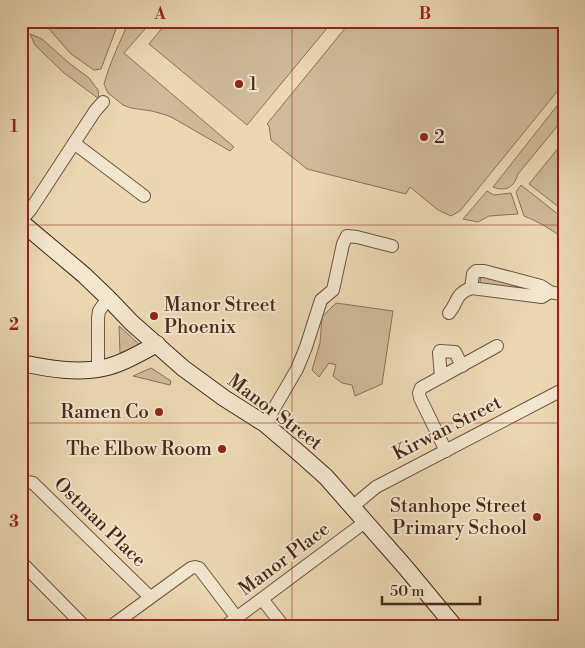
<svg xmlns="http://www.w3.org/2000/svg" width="585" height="648" font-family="'Libre Bodoni',serif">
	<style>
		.green { fill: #cfba99; stroke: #8c725a }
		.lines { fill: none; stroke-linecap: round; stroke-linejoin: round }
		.street-casing { stroke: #725540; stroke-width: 14 }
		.secondary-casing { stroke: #49291a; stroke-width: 18 }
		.street { stroke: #f2e6ce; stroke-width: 12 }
		.secondary { stroke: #f2e6ce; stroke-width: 16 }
		.grid { fill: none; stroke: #8f2418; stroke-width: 1; stroke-opacity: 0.55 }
		.poi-dot { fill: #8f2418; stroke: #f2e6ce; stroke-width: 2 }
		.labels { text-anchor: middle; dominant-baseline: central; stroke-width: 4; stroke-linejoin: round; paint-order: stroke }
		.poi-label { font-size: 19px; fill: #49291a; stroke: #f2e6ce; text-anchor: start }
		.street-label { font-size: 19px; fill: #49291a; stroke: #f2e6ce }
		.neatline { fill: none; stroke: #8f2418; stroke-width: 2 }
		.grid-label { font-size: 16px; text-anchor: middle; font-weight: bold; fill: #8f2418 }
	</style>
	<rect width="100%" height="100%" fill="#ebd8b3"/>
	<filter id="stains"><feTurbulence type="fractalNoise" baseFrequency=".004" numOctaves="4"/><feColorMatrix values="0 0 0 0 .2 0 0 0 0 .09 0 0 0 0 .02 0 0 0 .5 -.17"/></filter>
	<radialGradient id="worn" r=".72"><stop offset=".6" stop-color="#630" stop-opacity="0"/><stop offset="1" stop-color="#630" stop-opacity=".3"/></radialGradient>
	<g class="green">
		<path d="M42,21H119L101,69L94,70L71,54Z"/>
		<path d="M129,21H152L124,53L234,147L230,151L173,118L166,115L152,111L131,108L123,105L108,93L104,84C110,62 120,42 129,21Z"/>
		<path d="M168,21H333L247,125L149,44Z"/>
		<path d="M351,21H564V83L460,211L451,216L438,210L410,187L406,194L307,169L271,140L269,126L267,124Z"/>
		<path d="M30,34L42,39L69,63L89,78L98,90L99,99L64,73L35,45Z"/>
		<path d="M564,97V110L562,112L564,113V118L518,174C514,187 507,192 493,187Z"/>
		<path d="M564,141V211L529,184Z"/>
		<path d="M521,185L564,219V239C551,229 539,222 524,216L516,192Z"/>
		<path d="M487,191L494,195L511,193L518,214L489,216L478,222L463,219Z"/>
		<path d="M481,274H488L539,293L485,287L480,282Z"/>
		<path d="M336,303L393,311L382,384L355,396L352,385L342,383L333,376L336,365L329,363L319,377L312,370L320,343L322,317Z"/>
		<path d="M119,326L140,345L120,353Z"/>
		<path d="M151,368L171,381L170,385L133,376Z"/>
	</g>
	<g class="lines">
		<defs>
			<g id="street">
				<path d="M74,143L144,196"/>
				<path d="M21,221L31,209L95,111L103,102"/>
				<path d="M550,292L542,297L471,288L473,274L476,271H484L541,286L550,292L564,295"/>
				<path d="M449,313C459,301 454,295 471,288"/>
				<path d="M98,369V318L99,311L108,298"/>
				<path d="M441,377L439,353L440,351L455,352L462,366"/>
				<path d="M265,424L297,369L306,347L321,300L333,290L343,244L347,236L357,237L392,246"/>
				<path d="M446,451L420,398L419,393L421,388L497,346"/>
				<path d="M21,481L33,483L150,597"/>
				<path d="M352,507L376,487L564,389"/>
				<path d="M21,562L85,627"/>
				<path d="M262,599L284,627"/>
				<path d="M110,627L191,568L195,567L199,568L237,618"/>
				<path d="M224,627L365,522"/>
			</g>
			<g id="secondary">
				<path d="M21,222L84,275L108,298L132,323L183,368L224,398L265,424L299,453L326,477L406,568L455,627"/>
				<path d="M21,363C47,368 76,374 103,368C122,364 140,353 157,344"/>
			</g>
		</defs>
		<use href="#street" class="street-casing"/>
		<use href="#secondary" class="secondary-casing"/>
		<use href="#street" class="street"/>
		<use href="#secondary" class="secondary"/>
	</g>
	<path class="grid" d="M292,21V627M21,225H564M21,423H564"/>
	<g class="poi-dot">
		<circle cx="239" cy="84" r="5"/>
		<circle cx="424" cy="137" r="5"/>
		<circle cx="154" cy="316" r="5"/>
		<circle cx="159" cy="412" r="5"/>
		<circle cx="222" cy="449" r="5"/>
		<circle cx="537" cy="517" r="5"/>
	</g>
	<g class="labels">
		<g class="poi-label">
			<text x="249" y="84">1</text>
			<text x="434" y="137">2</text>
			<text x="164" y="305">Manor Street<tspan x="164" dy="22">Phoenix</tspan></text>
			<text x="149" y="412" text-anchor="end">Ramen Co</text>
			<text x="212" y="449" text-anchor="end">The Elbow Room</text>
			<text x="527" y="506" text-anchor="end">Stanhope Street<tspan x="527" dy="22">Primary School</tspan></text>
		</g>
		<g class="street-label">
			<text transform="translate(275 412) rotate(37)">Manor Street</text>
			<text transform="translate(447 428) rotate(-27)">Kirwan Street</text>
			<text transform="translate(100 522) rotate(44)">Ostman Place</text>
			<text transform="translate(284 559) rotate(-37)">Manor Place</text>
		</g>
	</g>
	<rect width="585" height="648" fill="none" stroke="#ebd8b3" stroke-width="55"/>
	<path d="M382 596v8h98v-8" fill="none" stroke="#49291a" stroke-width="2.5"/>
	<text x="390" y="596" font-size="15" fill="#49291a" stroke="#f2e6ce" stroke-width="4" paint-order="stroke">50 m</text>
	<rect x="28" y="28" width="530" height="592" class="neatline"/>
	<g class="grid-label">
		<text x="160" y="19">A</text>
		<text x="425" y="19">B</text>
		<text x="14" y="132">1</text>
		<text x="14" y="330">2</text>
		<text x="14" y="527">3</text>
	</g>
	<rect width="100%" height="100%" filter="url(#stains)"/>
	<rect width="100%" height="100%" fill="url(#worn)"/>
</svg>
